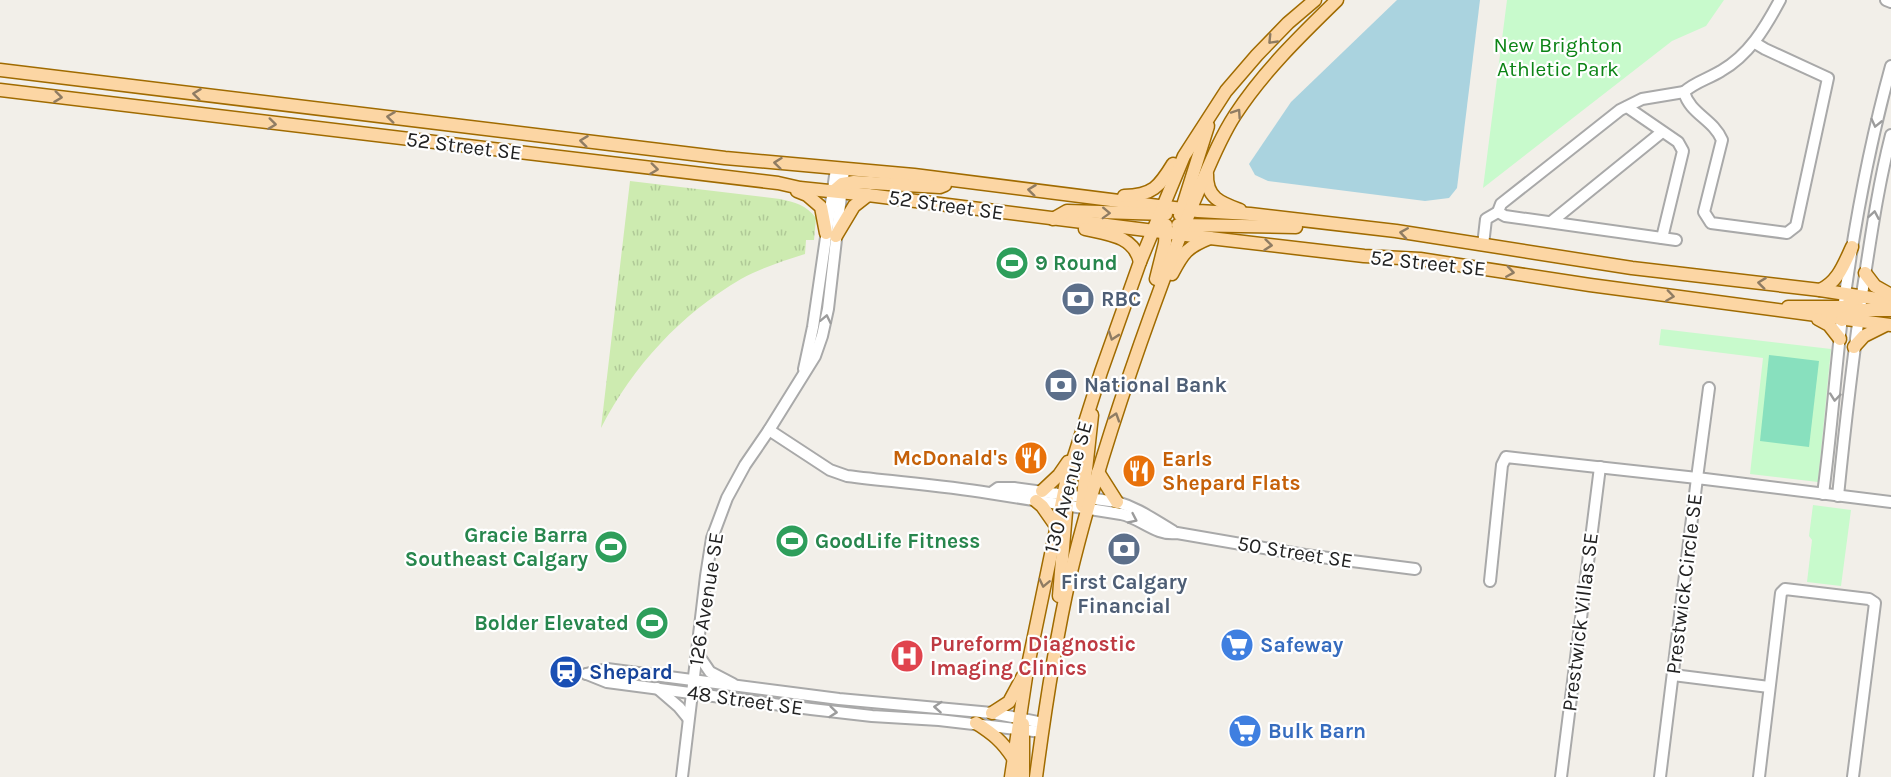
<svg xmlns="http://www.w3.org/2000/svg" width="1891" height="777" font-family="Karla,sans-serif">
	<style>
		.grass { fill: url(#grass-tufts) }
		.park { fill: #c8facc }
		.pitch { fill: #88e0be }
		.water { fill: #aad3df }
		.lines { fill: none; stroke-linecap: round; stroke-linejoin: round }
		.minor-casing { stroke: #a9a9a9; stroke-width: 14 }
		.major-casing { stroke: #a06b00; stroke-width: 15 }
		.minor { stroke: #fff; stroke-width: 10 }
		.major { stroke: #fcd6a4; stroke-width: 12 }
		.oneway { stroke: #8f7c63 }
		.oneway2 { stroke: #9c9c9c }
		.labels { text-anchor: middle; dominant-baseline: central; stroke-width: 4.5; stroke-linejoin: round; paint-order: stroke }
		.park-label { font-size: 21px; fill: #0c8416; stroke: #fff }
		.street-label { font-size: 21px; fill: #222; stroke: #fff }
		.leisure-label { font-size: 21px; font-weight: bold; fill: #27864d; stroke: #fff; text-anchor: start }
		.service-label { font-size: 21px; font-weight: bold; fill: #4e5e75; stroke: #fff; text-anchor: start }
		.food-label { font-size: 21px; font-weight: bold; fill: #c56008; stroke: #fff; text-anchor: end }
		.health-label { font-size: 21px; font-weight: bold; fill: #be3a42; stroke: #fff; text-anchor: start }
		.shop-label { font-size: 21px; font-weight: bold; fill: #366cbe; stroke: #fff; text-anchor: start }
		.transit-label { font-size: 21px; font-weight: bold; fill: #164399; stroke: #fff; text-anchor: start }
	</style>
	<defs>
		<pattern id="grass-tufts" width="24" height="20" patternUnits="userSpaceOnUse" patternTransform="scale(1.5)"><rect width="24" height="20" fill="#cdebb0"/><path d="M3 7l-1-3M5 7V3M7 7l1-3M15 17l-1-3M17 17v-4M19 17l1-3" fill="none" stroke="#b0c997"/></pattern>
	</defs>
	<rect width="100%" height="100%" fill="#f2efe9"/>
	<path class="grass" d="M630,181L780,199C795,202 806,205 816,218L814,240H806L805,254C783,261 761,268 741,279C681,314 633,366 601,428Z"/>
	<g class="park">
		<path d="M1507,0H1724L1706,26L1672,41L1483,188Z"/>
		<path d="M1661,329L1831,349L1818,482L1750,474L1763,358L1659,345Z"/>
		<path d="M1813,505L1851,510L1841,586L1807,582L1812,540L1809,536Z"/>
	</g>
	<path class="pitch" d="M1769,355L1819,361L1809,447L1760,441Z"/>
	<path class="water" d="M1397,0H1480L1457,188L1449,198L1425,201L1268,181L1255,175L1249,164L1291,102Z"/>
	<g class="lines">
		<defs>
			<g id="minor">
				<path d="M1886,0L1891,2"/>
				<path d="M1755,43L1765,49L1828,78L1796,226L1787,233L1711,223L1704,212L1722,140C1713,119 1690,114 1684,92C1695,82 1708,79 1721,71C1749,55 1765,28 1780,0"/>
				<path d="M1627,107L1678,142L1683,151L1662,238"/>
				<path d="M1551,222L1662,132"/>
				<path d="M1676,240L1505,216L1498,212L1501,204L1620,110L1642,99L1684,92"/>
				<path d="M1483,245L1486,219L1498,212"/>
				<path d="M804,369L813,327L836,169"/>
				<path d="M769,430L830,470L847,476C894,482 942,485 989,493C1033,500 1077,507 1121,514C1141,518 1155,536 1177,533L1305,555L1415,569"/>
				<path d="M991,493L998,488H1014L1117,502C1138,508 1154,520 1173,531"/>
				<path d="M1823,494C1831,435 1835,376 1842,317C1853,232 1868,149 1891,66"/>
				<path d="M1838,496C1845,426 1853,357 1863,288C1871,236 1878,186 1891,135"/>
				<path d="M1490,581L1502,465L1506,457L1697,478L1709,388"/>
				<path d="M697,653L710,672L733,684"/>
				<path d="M586,674L607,669L839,699L992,713L1043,723"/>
				<path d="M587,674L607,682L811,709L872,716L939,720L1042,732"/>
				<path d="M1673,675L1769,687"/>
				<path d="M657,688L679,707L688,718"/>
				<path d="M682,777L706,576L712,538L727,498L745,465L769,430L815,356L822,336L828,309L844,170"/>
				<path d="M1561,777L1600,467"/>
				<path d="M1660,777L1697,478L1891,502"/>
				<path d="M1759,777L1781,593L1785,589L1869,599L1875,603L1853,777"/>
			</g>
			<g id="major">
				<path d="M0,70L725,158L914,175L1198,211L1250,214L1396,231L1632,268L1820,290L1891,301"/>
				<path d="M0,90L778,183L800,188L868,195L1210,238L1364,256L1420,259L1590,285L1891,325"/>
				<path d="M1207,174C1206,198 1221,203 1240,210"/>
				<path d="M797,191L807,195L821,207L826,233"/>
				<path d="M834,191L842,184L854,182L940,187L945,185"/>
				<path d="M1124,196C1153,195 1159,187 1173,164"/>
				<path d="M1180,215L1208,126"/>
				<path d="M1053,219L1067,211L1166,214"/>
				<path d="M1178,225L1296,227"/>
				<path d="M1085,229C1108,234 1134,236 1140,262"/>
				<path d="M836,236L854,206L868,195"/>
				<path d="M1865,273L1875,286L1891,295"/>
				<path d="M1172,274C1183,253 1187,247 1210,238"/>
				<path d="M1156,279L1165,243L1166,225"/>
				<path d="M1820,290C1838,282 1844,264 1852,247"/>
				<path d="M1788,307H1844L1862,297"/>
				<path d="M1818,319L1829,325L1840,339"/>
				<path d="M1842,320L1860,310H1891"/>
				<path d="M1854,347L1864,336L1884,326"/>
				<path d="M1098,472L1117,502"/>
				<path d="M1042,491L1059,475L1068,462"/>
				<path d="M1036,501L1042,506L1056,526"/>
				<path d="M1084,507L1082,505L1083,497L1092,415"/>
				<path d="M1059,596L1067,500"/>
				<path d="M992,713L1009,702L1023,676"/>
				<path d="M976,723C993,734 1002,741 1013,758"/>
				<path d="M1023,724V777"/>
				<path d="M1011,777L1027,670L1066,482L1101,372L1140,262L1184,156L1226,91L1257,55L1288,23L1315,0"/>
				<path d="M1036,777C1045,709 1055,642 1070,576C1094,476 1127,378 1163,281C1173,254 1183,228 1194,201C1207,172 1217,143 1235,115C1263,72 1300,36 1337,0"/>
			</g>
		</defs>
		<use href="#minor" class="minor-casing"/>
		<use href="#major" class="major-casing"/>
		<use href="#minor" class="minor"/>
		<use href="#major" class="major"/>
	</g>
	<defs><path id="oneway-chevron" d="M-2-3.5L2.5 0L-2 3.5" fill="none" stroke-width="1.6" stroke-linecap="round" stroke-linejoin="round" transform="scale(1.5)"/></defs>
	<g class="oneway">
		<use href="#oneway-chevron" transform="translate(1272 40) rotate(134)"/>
		<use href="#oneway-chevron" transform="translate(197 94) rotate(-173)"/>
		<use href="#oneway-chevron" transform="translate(58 97) rotate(7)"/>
		<use href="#oneway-chevron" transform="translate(1237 113) rotate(-56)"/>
		<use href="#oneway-chevron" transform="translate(391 117) rotate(-173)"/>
		<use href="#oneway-chevron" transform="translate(272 124) rotate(7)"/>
		<use href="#oneway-chevron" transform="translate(584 141) rotate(-173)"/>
		<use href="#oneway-chevron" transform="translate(778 163) rotate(-174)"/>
		<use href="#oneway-chevron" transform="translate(654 169) rotate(7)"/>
		<use href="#oneway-chevron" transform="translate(1032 190) rotate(-173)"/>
		<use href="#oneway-chevron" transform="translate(1106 213) rotate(2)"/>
		<use href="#oneway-chevron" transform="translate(1404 233) rotate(-171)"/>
		<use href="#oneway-chevron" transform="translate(1268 245) rotate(6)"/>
		<use href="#oneway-chevron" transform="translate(1510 272) rotate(9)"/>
		<use href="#oneway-chevron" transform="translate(1762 283) rotate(-173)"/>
		<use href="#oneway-chevron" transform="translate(1670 296) rotate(8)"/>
		<use href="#oneway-chevron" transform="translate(1113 336) rotate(109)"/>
		<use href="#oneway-chevron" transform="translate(1115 417) rotate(-72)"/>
		<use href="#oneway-chevron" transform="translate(1044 583) rotate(102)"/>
	</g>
	<g class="oneway2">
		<use href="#oneway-chevron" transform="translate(1876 123) rotate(103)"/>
		<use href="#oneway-chevron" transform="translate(1874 215) rotate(-80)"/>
		<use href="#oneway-chevron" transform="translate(826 319) rotate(-78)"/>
		<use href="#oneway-chevron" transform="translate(1835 397) rotate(96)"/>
		<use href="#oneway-chevron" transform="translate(1133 519) rotate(25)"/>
		<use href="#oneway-chevron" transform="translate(938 707) rotate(-176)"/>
		<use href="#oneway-chevron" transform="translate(833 712) rotate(6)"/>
	</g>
	<defs>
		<symbol id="stadium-disc" viewBox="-11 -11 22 22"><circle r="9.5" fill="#2e9e5b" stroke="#fff"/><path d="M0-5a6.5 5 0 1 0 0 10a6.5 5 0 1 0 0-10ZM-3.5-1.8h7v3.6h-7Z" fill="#fff"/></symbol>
		<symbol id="bank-disc" viewBox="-11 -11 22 22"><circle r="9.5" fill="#5c6f8a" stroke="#fff"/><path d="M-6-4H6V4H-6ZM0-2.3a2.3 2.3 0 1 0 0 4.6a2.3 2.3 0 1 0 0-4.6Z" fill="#fff"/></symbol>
		<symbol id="restaurant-disc" viewBox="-11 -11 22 22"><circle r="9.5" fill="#e8710a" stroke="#fff"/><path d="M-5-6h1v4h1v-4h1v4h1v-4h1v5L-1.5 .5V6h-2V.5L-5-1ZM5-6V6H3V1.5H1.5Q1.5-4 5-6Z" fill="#fff"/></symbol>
		<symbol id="supermarket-disc" viewBox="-11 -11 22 22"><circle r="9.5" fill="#3f7fe0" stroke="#fff"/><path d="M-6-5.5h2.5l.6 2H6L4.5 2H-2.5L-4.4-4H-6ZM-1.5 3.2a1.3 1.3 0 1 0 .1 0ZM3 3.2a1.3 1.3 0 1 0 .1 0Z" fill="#fff"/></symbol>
		<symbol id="hospital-disc" viewBox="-11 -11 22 22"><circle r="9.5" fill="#e0444e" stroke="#fff"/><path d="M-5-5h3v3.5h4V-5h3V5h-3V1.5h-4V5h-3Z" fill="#fff"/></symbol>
		<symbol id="station-disc" viewBox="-11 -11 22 22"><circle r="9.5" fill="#1a4fb4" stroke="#fff"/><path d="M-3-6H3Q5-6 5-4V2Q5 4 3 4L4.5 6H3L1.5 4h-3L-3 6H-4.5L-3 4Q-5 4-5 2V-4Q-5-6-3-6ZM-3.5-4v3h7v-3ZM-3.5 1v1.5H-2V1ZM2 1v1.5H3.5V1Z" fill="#fff"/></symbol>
	</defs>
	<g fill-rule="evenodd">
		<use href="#stadium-disc" x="993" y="244" width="38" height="38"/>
		<use href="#bank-disc" x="1059" y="280" width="38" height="38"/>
		<use href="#bank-disc" x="1042" y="366" width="38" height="38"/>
		<use href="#restaurant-disc" x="1012" y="439" width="38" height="38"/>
		<use href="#restaurant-disc" x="1120" y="452" width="38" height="38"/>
		<use href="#stadium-disc" x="773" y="522" width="38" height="38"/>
		<use href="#stadium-disc" x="592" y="528" width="38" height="38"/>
		<use href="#bank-disc" x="1105" y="530" width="38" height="38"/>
		<use href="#stadium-disc" x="633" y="604" width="38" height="38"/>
		<use href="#supermarket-disc" x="1218" y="626" width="38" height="38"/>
		<use href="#hospital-disc" x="888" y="637" width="38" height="38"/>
		<use href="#station-disc" x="547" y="653" width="38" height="38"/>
		<use href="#supermarket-disc" x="1226" y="712" width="38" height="38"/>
	</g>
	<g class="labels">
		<g class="park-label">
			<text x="1558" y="45">New Brighton<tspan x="1558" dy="24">Athletic Park</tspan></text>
		</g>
		<g class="street-label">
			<text transform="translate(464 146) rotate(7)">52 Street SE</text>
			<text transform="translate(946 205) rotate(8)">52 Street SE</text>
			<text transform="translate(1428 263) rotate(6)">52 Street SE</text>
			<text transform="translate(1068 487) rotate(-75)">130 Avenue SE</text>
			<text transform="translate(1295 552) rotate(9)">50 Street SE</text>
			<text transform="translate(1684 584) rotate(-83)">Prestwick Circle SE</text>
			<text transform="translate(706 599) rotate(-81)">126 Avenue SE</text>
			<text transform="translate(1580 622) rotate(-83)">Prestwick Villas SE</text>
			<text transform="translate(745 700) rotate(8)">48 Street SE</text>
		</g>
		<g class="leisure-label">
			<text x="1035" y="263">9 Round</text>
			<text x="588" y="535" text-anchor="end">Gracie Barra<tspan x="588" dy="24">Southeast Calgary</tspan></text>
			<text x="815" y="541">GoodLife Fitness</text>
			<text x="629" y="623" text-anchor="end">Bolder Elevated</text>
		</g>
		<g class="service-label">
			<text x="1101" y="299">RBC</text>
			<text x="1084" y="385">National Bank</text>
			<text x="1124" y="582" text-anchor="middle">First Calgary<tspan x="1124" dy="24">Financial</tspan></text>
		</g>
		<g class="food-label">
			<text x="1008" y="458">McDonald's</text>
			<text x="1162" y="459" text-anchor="start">Earls<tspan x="1162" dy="24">Shepard Flats</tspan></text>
		</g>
		<g class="health-label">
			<text x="930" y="644">Pureform Diagnostic<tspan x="930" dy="24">Imaging Clinics</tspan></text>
		</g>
		<g class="shop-label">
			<text x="1260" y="645">Safeway</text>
			<text x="1268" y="731">Bulk Barn</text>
		</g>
		<g class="transit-label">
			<text x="589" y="672">Shepard</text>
		</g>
	</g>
</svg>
